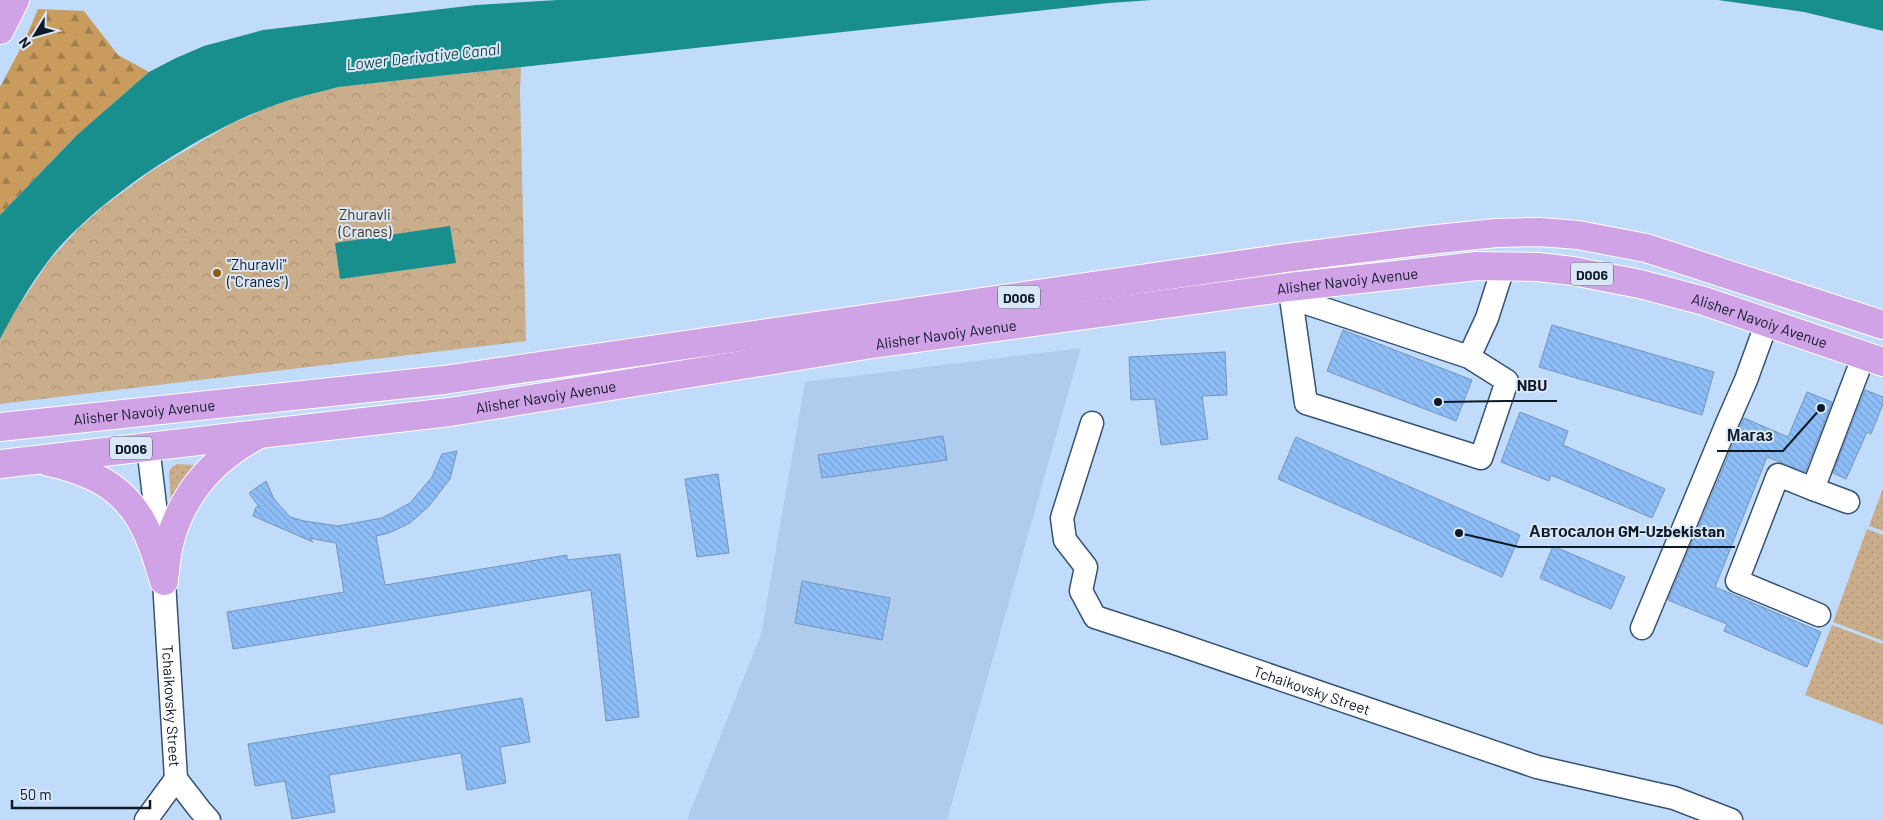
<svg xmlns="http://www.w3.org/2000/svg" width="1883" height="820" font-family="Barlow,sans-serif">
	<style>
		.built { fill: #afccef }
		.grass { fill: url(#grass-dots) }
		.forest { fill: url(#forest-firs) }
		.park { fill: url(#park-crowns) }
		.water { fill: #188e8d }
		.building { fill: url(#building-back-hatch); stroke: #7695b9 }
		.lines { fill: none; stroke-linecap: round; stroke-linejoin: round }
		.minor-casing { stroke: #375374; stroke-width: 25 }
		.major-casing { stroke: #fff; stroke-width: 30 }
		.minor { stroke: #fff; stroke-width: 22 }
		.major { stroke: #d0a2e6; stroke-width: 28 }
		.poi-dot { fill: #8e5d07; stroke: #dae7f7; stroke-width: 2 }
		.labels { text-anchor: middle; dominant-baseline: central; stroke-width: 4; stroke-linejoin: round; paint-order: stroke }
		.shield { fill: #dae7f7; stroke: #4b5866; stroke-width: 1 }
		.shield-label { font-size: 14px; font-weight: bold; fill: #0e1a28 }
		.park-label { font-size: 15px; fill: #483419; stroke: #dae7f7 }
		.poi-label { font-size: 15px; fill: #0e1a28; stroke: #dae7f7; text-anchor: start }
		.street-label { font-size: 15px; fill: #0e1a28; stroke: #dae7f7 }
		.water-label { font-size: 16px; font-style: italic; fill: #1c4a49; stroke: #dae7f7 }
		.leader { fill: none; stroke: #0e1a28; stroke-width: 2 }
		.callout-dot { fill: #0e1a28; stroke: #dae7f7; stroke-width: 2 }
		.callout-label { font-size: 16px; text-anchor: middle; font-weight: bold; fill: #0e1a28; stroke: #dae7f7; stroke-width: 4; stroke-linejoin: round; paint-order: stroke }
	</style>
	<defs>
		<pattern id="grass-dots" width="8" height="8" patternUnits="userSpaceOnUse" patternTransform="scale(1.25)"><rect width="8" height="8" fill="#caae8b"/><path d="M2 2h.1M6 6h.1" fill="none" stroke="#ac9578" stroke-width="1.8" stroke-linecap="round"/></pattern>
		<pattern id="forest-firs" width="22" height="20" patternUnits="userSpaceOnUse" patternTransform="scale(1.25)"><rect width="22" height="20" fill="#c99c5e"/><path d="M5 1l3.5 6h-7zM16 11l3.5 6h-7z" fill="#a27e4e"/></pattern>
		<pattern id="park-crowns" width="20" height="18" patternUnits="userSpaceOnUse" patternTransform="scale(1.25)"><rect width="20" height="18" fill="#caae8b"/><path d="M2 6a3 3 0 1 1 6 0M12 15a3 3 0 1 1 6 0" fill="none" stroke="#ac9578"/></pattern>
		<pattern id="building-back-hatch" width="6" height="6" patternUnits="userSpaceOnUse" patternTransform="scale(1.25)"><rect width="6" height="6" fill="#8ebef7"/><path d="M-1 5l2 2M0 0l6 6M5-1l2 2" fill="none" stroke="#79a3d4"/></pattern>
	</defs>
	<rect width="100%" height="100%" fill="#c1dbfb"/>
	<path class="built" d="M1081,348L947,820H687L761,635L805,382Z"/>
	<g class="grass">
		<path d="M177,464L195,465L192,473L171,506L169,471L172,467Z"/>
		<path d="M1883,488V531L1869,526Z"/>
		<path d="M1867,529L1883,535V641L1833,622Z"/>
		<path d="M1832,625L1883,644V725L1805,695Z"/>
	</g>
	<path class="forest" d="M38,9L84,11L118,55L149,72L72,140L0,215V87L24,42Z"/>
	<path class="park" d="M521,67L520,91L526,341L0,404V339L10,319L49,261L78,229L104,206L153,170L231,124L271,106L293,99L337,87Z"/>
	<g class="water">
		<path d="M558,0H1152L1109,3L338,87C316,93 293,98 272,106C199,133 95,200 48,261C30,285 14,312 0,339V215L76,136L149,72L176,58L204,46L263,30L476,5Z"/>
		<path d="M1718,0H1883V31L1804,12Z"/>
		<path d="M450,226L456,263L340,279L335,243Z"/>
	</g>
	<g class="building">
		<path d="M1552,325L1714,372L1702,415L1539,367Z"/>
		<path d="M1343,330L1472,380L1456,421L1327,371Z"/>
		<path d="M1225,352L1227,395L1202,396L1208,439L1161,445L1155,399L1131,400L1129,357Z"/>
		<path d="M1865,390L1883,397V404L1871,434L1867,432L1846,479L1833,473Z"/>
		<path d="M1807,392L1832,402L1805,472L1767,457L1715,587L1821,632L1807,667L1724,631L1727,624L1668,600L1744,418L1788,437Z"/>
		<path d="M1520,412L1568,431L1563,445L1665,489L1652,518L1551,475L1549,481L1501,462Z"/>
		<path d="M943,436L947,460L822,478L818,455Z"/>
		<path d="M1296,437L1520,535L1502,577L1278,479Z"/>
		<path d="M457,451L450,479L429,506L410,523L389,533L376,536L385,585L567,555V560L620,554L639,717L606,721L591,590L233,649L227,612L344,592L336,543L309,538L313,542L253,516L256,507H259L249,493L266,481L274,499L290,517L304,521L338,526L382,518L410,503L432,477L442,454Z"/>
		<path d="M718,474L729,553L697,557L685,479Z"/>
		<path d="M1553,546L1625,577L1611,609L1540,578Z"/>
		<path d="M802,581L890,598L882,640L795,623Z"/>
		<path d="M522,698L530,742L500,747L506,783L467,790L461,753L329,775L335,812L292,819L285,781L255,786L248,744Z"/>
	</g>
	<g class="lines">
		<defs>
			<g id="minor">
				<path d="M1469,357L1507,381L1481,458L1306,403L1291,298L1469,357L1487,318L1504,265"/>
				<path id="s1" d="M1092,423L1062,518L1065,540L1086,567L1081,591L1095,617L1172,642L1537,767L1674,798L1731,820"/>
				<path id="s2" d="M148,446L164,581L176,779L200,810L209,820"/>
				<path d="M1813,489L1848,502"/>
				<path d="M1819,615L1737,581L1778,475L1813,489L1864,355"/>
				<path d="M1642,628L1728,421L1746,380L1767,322"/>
				<path d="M146,820L176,779"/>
			</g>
			<g id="major">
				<path d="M0,30L15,0"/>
				<path id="s3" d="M0,427L444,380L1286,258L1428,240L1496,233L1540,232L1578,235L1646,248L1883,325"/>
				<path d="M49,462C64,465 76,469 90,475C138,496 150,534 164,581"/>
				<path id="s4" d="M0,464L450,412L866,345L1289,287L1477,266L1538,267L1573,271L1640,284L1704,301L1883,362"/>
				<path d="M165,572C169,512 202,465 256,436"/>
			</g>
		</defs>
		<use href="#minor" class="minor-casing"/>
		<use href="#major" class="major-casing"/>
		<use href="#minor" class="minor"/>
		<use href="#major" class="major"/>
	</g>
	<circle class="poi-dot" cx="217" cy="273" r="5"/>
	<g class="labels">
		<g class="shield">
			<rect x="1571" y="262.5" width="42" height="23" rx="4"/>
			<rect x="998" y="285.5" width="42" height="23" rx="4"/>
			<rect x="110" y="436.5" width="42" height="23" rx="4"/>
		</g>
		<g class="shield-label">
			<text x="1592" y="274">D006</text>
			<text x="1019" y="297">D006</text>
			<text x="131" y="448">D006</text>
		</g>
		<g class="park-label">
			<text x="365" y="214">Zhuravli<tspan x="365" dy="17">(Cranes)</tspan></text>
		</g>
		<g class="poi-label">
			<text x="227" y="264">"Zhuravli"<tspan x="227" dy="17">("Cranes")</tspan></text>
		</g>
		<g class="street-label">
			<text stroke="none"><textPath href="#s4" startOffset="1360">Alisher Navoiy Avenue</textPath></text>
			<text stroke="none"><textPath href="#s4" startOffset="1780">Alisher Navoiy Avenue</textPath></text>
			<text stroke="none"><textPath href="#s4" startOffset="955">Alisher Navoiy Avenue</textPath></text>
			<text stroke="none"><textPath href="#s4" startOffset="550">Alisher Navoiy Avenue</textPath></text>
			<text stroke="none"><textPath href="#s3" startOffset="145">Alisher Navoiy Avenue</textPath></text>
			<text stroke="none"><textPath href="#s1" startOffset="439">Tchaikovsky Street</textPath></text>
			<text stroke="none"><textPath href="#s2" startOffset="261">Tchaikovsky Street</textPath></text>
		</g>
		<g class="water-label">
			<text transform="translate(423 56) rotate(-6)">Lower Derivative Canal</text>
		</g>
	</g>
	<path class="leader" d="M1438 402L1506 401H1557M1821 408L1783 451H1717M1459 533L1519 547H1735"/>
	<g class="callout-dot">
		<circle cx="1438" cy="402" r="5"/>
		<circle cx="1821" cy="408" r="5"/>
		<circle cx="1459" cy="533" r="5"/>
	</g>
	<g class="callout-label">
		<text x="1532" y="391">NBU</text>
		<text x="1750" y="441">Магаз</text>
		<text x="1627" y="537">Автосалон GM-Uzbekistan</text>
	</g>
	<g transform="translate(35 35) rotate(233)" stroke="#dae7f7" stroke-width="4" paint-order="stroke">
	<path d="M0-4L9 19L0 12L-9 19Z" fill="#0e1a28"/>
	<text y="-8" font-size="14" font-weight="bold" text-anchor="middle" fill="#0e1a28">N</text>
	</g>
	<path d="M12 800v8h138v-8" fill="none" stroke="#0e1a28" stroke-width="2.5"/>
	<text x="20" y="800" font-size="15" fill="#0e1a28" stroke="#dae7f7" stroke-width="4" paint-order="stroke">50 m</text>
</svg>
